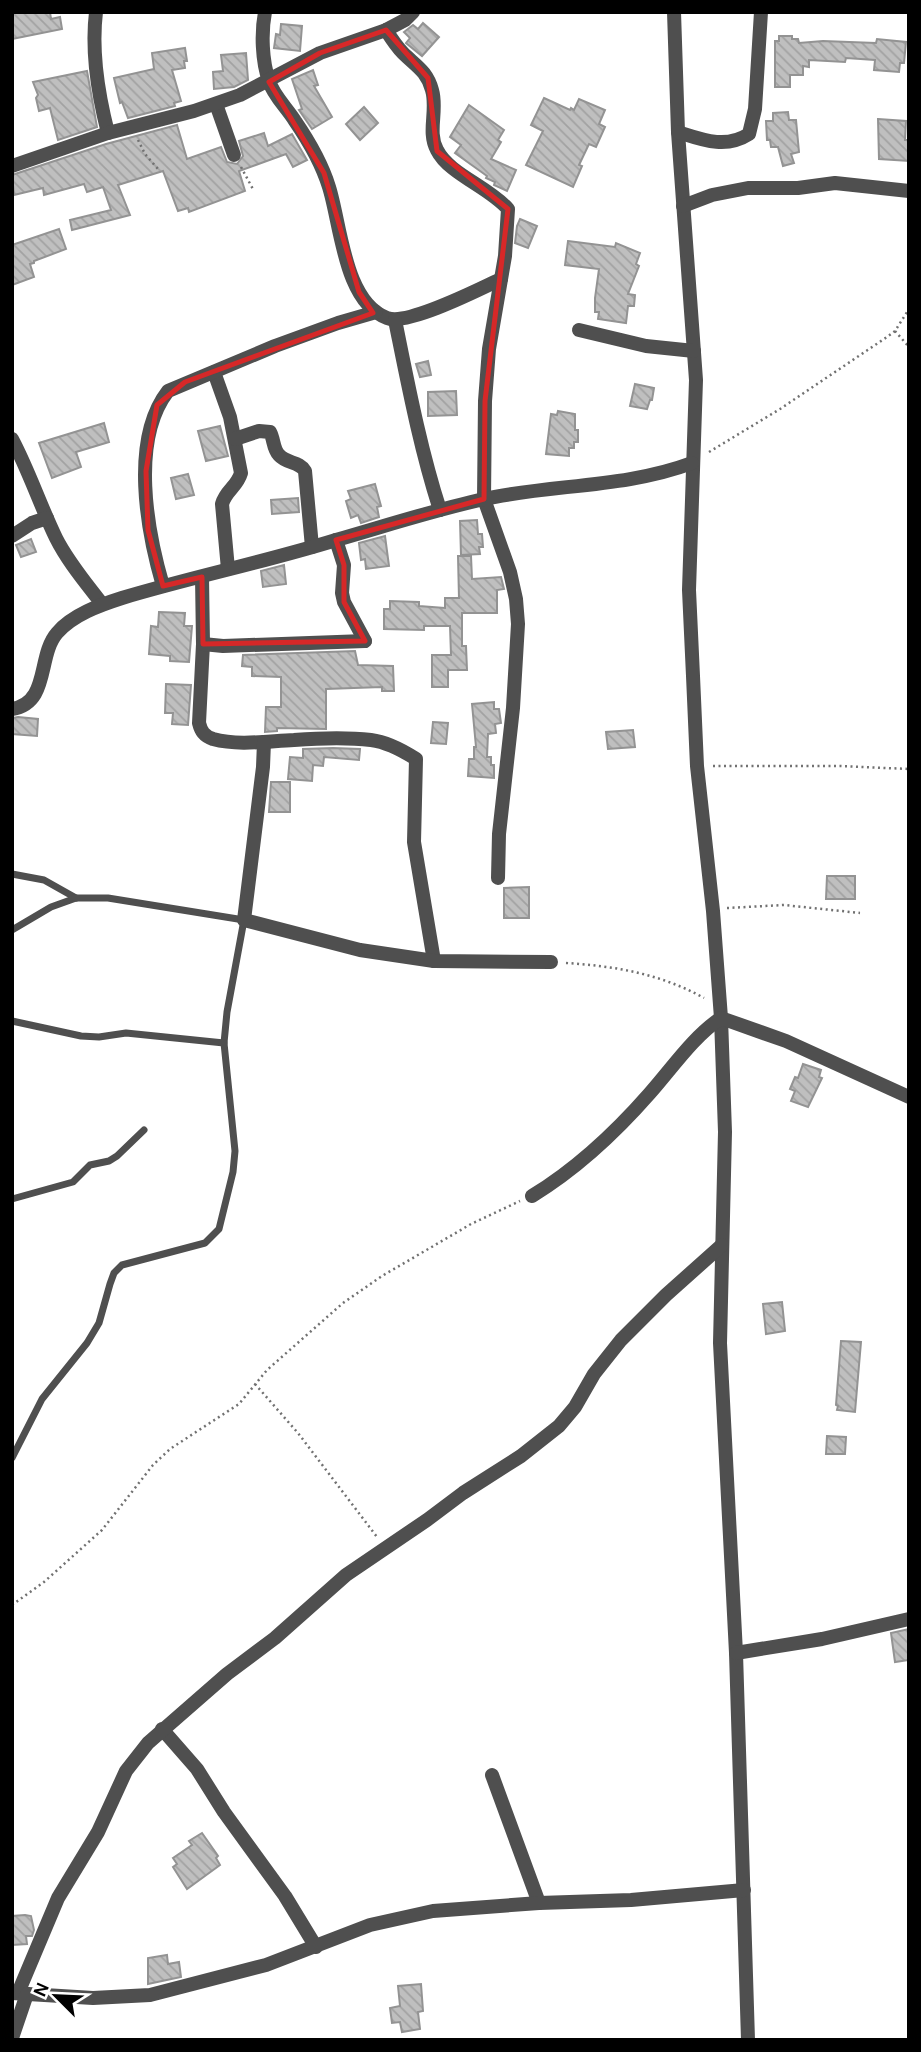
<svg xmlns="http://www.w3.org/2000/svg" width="921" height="2052" font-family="Karla,sans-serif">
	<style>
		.building { fill: url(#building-back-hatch); stroke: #939393; stroke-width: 2 }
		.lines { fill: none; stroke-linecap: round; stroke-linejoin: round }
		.path { stroke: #717171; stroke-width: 2.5; stroke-dasharray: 2 3.5; stroke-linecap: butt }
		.lane { stroke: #4f4f4f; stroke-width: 7 }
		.street { stroke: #4f4f4f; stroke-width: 14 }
		.marked { fill: none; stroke: #d62828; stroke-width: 5; stroke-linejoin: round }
	</style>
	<defs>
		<pattern id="building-back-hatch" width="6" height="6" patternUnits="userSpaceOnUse" patternTransform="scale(1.75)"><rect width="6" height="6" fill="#bfbfbf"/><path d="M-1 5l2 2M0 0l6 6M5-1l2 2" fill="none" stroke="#a2a2a2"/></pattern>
	</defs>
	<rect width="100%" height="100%" fill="#fff"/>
	<g class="building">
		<path d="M12,12H50L51,19L60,17L62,29L12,39Z"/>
		<path d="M423,23L439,37L422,56L406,43L410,38L404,32L413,25L418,29Z"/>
		<path d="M281,24L302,26L300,51L274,48L276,34L280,35Z"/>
		<path d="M779,36H792V39H798L799,43L823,41L876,43L877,39L906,42L904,63H900L899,72L874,70L875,60L846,58L845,62L809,60V67L803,66V75H790V87H775V41H779Z"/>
		<path d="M185,48L187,61H184L185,68L172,70L181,101L174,103L175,106L128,118L122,102L120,103L114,78L154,69L152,53Z"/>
		<path d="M246,53L248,80L234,87L214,89L213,72L223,71L221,55Z"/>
		<path d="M313,70L318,85L314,86L332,117L312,129L299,110L302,109L292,79Z"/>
		<path d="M87,71L97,127L58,140L50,108L39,111L36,98L38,95L33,82Z"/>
		<path d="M544,98L570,110L571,108L574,110L579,99L605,110L599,124L605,127L596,147L589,144L579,165L582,166L573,187L526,165L543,131L531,125Z"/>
		<path d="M469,105L504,130L498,140L501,142L491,159L516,170L507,191L494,185L495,182L486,178L487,176L455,153L461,145L450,137Z"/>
		<path d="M364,107L378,123L360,140L346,124Z"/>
		<path d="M788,112L789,120H796L799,152L791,154L794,163L783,166L778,147H771L770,140H767L766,121H773V113Z"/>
		<path d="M878,119L906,121L905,140H909V161L879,159Z"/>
		<path d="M177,125L187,159L221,147L227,162L237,164L243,156L239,141L264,133L268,146L292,134L307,160L293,167L286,154L239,171L245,191L189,212L188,208L178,211L163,171L118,185L130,215L72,230L70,220L111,210L103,187L87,192L84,184L44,195L43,188L14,195L12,175L106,144Z"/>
		<path d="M520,219L537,226L528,248L515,243L517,226Z"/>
		<path d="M59,229L66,249L34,261V263L30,264L34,277L12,285V245Z"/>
		<path d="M568,241L615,247L616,243L640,253L636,264L639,266L628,294L635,295L634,306H628L626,323L598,319L599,312H595V298L599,269L565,265Z"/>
		<path d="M428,361L431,375L420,377L416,364Z"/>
		<path d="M635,384L654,388L652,400H650L647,409L630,406Z"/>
		<path d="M456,391L457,415L428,416V392Z"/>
		<path d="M558,411L575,414V430H578V442H574V448H569V456L546,454L551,414L557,415Z"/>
		<path d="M104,423L109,442L76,452L81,467L52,478L39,443Z"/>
		<path d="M220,426L228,456L206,461L198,431Z"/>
		<path d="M188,474L194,495L176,499L171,478Z"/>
		<path d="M375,484L381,506L377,507L379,517L361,523L358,515L351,518L346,501L351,499L348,491Z"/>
		<path d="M298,498L299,512L272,514L271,500Z"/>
		<path d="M477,520L478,534H482L483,547H479L480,554L461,555L460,521Z"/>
		<path d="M385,536L389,566L366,569L365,559L361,560L359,543Z"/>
		<path d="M31,539L36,552L21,557L16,545Z"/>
		<path d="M458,556H471L472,579L501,577L504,589L497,590V613H462V646H466L467,670H448V687H432V655H451L450,626H424V630L384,629V609H390V601L419,602V606L445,608V598H459Z"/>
		<path d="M284,565L286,584L263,587L261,571Z"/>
		<path d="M159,612L185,613L184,626H192L189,662L170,661V656L149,654L151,626L158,627Z"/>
		<path d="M355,651L358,665L393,666L394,691H382V687L326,689V729L277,728V731L265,732L266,707H281V677L252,676V667L242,666L243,655Z"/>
		<path d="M166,684L191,685L188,725L172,724L173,713H165Z"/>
		<path d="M494,702V709H499L501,723L495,724L496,733L488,734L487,757H491V765H494V778L468,776L469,759H474V747H476L472,704Z"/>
		<path d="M18,717L38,719L37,736L12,734V718Z"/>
		<path d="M433,722L448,723L446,744L431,743Z"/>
		<path d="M633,730L635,747L608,749L606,732Z"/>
		<path d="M333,748L360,749L359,760L324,757L323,766L313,765L312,781L288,779L290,757L303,758V749Z"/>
		<path d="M271,782H290V812H269Z"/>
		<path d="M827,876H855V899H826Z"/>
		<path d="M529,887V918H504V888Z"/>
		<path d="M803,1064L821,1070L819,1077L822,1078L808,1107L791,1101L795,1091L790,1089L795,1077L798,1078Z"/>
		<path d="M782,1302L785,1331L766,1334L763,1304Z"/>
		<path d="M841,1341L861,1342L855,1412L837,1410L838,1406L836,1405Z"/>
		<path d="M827,1436L846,1437L845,1454H826Z"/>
		<path d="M909,1629V1660L895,1662L891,1633Z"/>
		<path d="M202,1833L218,1856L216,1858L220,1865L187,1889L173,1867L177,1864L173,1858L192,1845L189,1841Z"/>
		<path d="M25,1915L31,1916L34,1930L32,1936H26L27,1944L12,1945V1916Z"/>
		<path d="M167,1955L168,1964L179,1962L181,1977L148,1984V1958Z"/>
		<path d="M421,1984L423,2011L418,2012L420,2029L402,2032L400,2022L392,2023L390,2008L400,2006L398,1986Z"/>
	</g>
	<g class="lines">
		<g class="path">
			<path d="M138,140L145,154L158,169"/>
			<path d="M241,167L254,191"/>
			<path d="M895,331L909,347"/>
			<path d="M709,452L780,409L887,337L895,331L909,309"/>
			<path d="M713,766H840L909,769"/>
			<path d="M727,908L784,905L860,913"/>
			<path d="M566,963C615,966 661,974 704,998"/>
			<path d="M255,1384L298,1433L377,1537"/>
			<path d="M12,1605L44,1582L102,1530L153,1465L170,1449L239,1404L267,1370L343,1303L382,1276L471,1224L520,1201"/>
		</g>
		<g class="lane">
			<path d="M12,874L44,880L76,898"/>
			<path d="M12,930L51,907L76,898H108L244,920L227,1012L224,1043L235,1151L233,1172L219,1229L205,1243L122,1265L114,1273L110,1284L99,1323L87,1343L42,1399L12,1458"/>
			<path d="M12,1021L81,1036L99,1037L126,1033L224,1043"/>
			<path d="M12,1199L73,1182L90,1165L109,1161L117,1156L144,1130"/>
		</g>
		<g class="street">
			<path d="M96,12C91,53 98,94 108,133"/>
			<path d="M265,12C261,33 262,61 269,81C273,95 287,108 295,121C308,140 322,164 329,187C341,225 344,302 387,318C407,326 480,289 501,279"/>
			<path d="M674,12L678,132L696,380L689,590L693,676L697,766L713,911L721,1018L725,1132L720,1343L736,1653L748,2040"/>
			<path d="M386,30C391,38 396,46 403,53C416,66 427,71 432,90C438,110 427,132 437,150C449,174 489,187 508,209L505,256L489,349L485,401L484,499L510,572L516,599L518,624L513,708L499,834L498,878"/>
			<path d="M216,104L234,155"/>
			<path d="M678,132C703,140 726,149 749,134L755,109L761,12"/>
			<path d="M12,166L108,133L194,111L240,95L320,53L386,30L405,20L413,12"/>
			<path d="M683,206L712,195L748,188H798L835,183L909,191"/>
			<path d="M395,320C408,384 420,448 440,510"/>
			<path d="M579,330L646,346L694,351"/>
			<path d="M214,372L230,417L241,473C237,487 226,490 222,504L228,569"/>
			<path d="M12,439C29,471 40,505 56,538C68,562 86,583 102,604"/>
			<path d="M235,439L259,431L270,432C274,439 273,449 279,455C287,464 299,461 305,471L312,547"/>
			<path d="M12,536L32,523L47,518"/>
			<path d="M336,540L344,565L342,593L344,602L365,641"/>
			<path d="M202,577L203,644L199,723C201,731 204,736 213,739C239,746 268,741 294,740C320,738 346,737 371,740C387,742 402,750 416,759L414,842L434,961"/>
			<path d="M163,586C147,531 130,440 168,391L275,346L338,323L376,312"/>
			<path d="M203,644L223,646L365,641"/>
			<path d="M12,709C50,703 37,656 57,633C72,615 100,605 122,598C192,577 265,562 336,540C385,526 434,510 484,499C553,484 625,488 692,463"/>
			<path d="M264,742L263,767L244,920L360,950L434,961L551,962"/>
			<path d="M532,1196C578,1168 615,1133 650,1093C673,1067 693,1037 721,1018L786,1041L909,1097"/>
			<path d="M736,1653L822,1639L909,1619"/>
			<path d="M162,1729L197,1769L224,1812L285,1896L316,1947"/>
			<path d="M492,1775L539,1903"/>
			<path d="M12,1993L93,1998L150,1995L266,1965L370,1925L433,1911L539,1903L631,1900L744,1890"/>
			<path d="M18,1993L58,1898L98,1832L126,1771L148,1743L227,1674L275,1638L346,1575L427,1520L463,1493L521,1456L559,1426L575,1407L594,1374L621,1340L666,1295L722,1245"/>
			<path d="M12,2038L27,1994"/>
		</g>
	</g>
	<path class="marked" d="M386,30L428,78L437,151L508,209L485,401L484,499L336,540L344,565V602L365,641L203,644L202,577L163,586L148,530L146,471L157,405L185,382L373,313L359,292L324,173L269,82L320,53Z"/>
	<rect width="921" height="2052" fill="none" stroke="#000000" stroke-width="28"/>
	<g transform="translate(56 1996) rotate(294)" stroke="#ffffff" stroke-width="5" paint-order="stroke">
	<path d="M0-5L12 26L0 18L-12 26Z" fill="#000000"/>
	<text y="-10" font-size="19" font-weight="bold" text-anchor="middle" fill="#000000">N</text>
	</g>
</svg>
